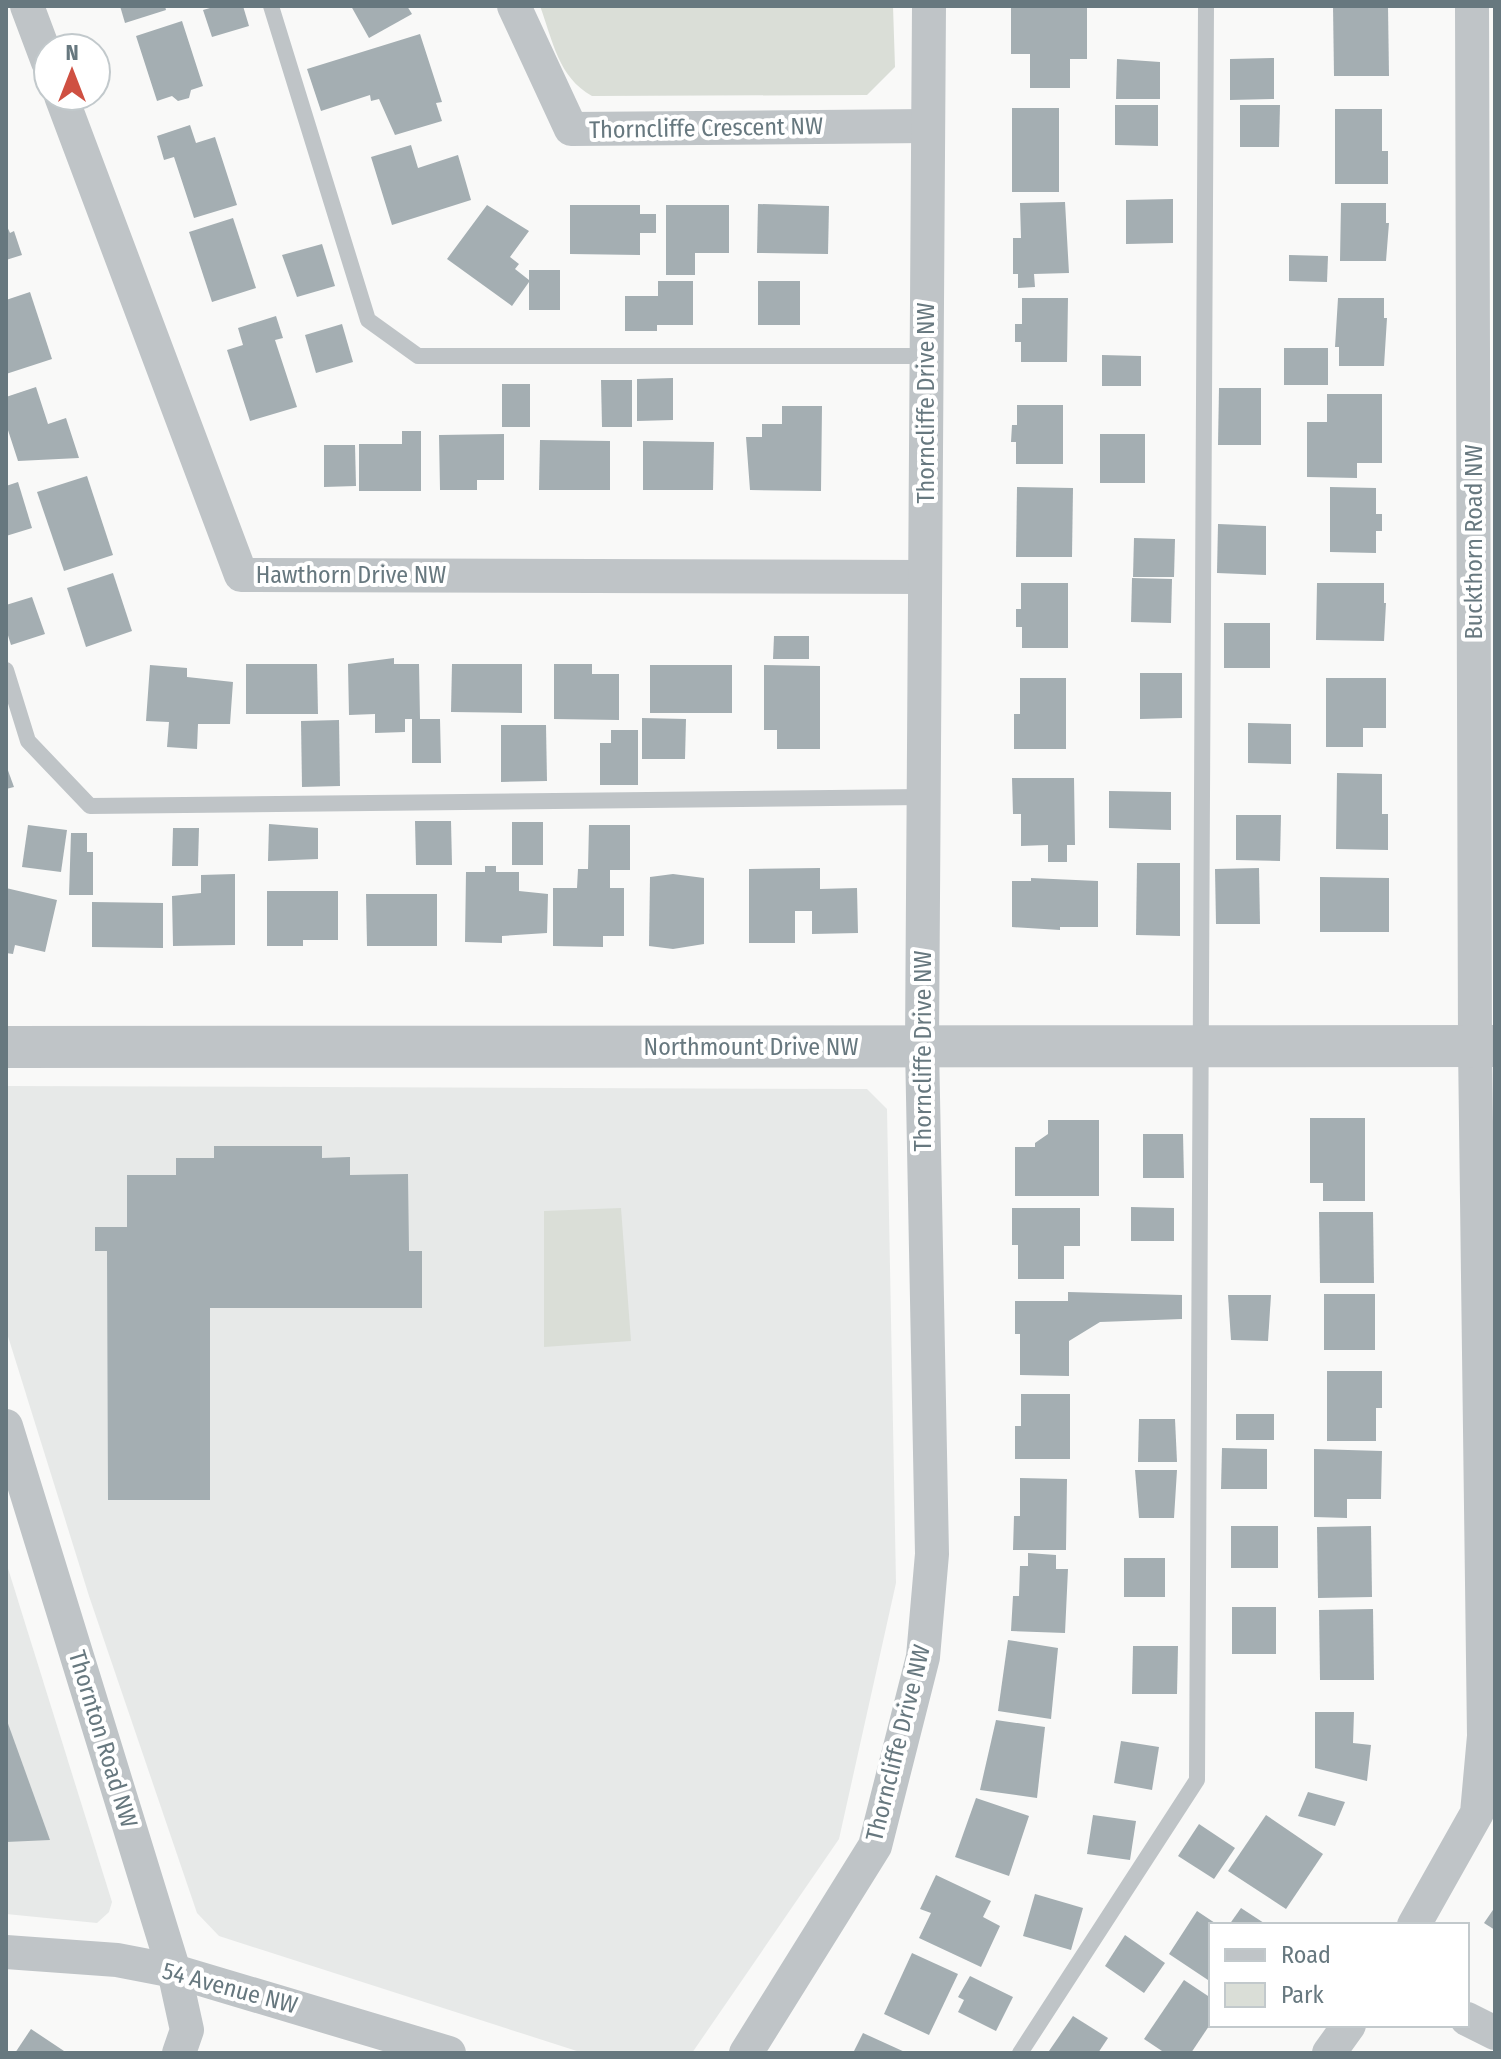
<svg xmlns="http://www.w3.org/2000/svg" width="1501" height="2059" font-family="'Fira Sans Condensed',sans-serif">
	<style>
		.built { fill: #e7e9e8 }
		.green { fill: #daded7 }
		.building { fill: #a4aeb2 }
		.lines { fill: none; stroke-linecap: round; stroke-linejoin: round }
		.service { stroke: #bfc4c7; stroke-width: 16 }
		.minor { stroke: #bfc4c7; stroke-width: 34 }
		.tertiary { stroke: #bfc4c7; stroke-width: 42 }
		.labels { text-anchor: middle; dominant-baseline: central; stroke-width: 8; stroke-linejoin: round; paint-order: stroke }
		.street-label { font-size: 24px; fill: #67787f; stroke: #fff }
	</style>
	<rect width="100%" height="100%" fill="#f9f9f8"/>
	<g class="built">
		<path d="M6,1086L867,1089L887,1109L896,1583L839,1839L692,2053H583L219,1936L197,1913L89,1596L6,1330Z"/>
		<path d="M6,1562L112,1902L109,1912L97,1923L6,1914Z"/>
	</g>
	<g class="green">
		<path d="M540,6H893L895,67L867,95L592,96C558,77 553,41 540,6Z"/>
		<path d="M621,1208L631,1341L544,1347V1211Z"/>
	</g>
	<g class="building">
		<path d="M120,6H165L166,10L125,23Z"/>
		<path d="M217,6H243L249,26L212,37L203,10Z"/>
		<path d="M351,6H407L412,14L369,38Z"/>
		<path d="M1011,6H1087V59H1070V88H1030V54H1011Z"/>
		<path d="M1333,6H1388L1389,76H1334Z"/>
		<path d="M182,21L203,86L191,90L189,98L178,101L172,96L157,101L136,36Z"/>
		<path d="M420,34L442,102L436,103L442,121L395,135L379,99L371,101L370,95L321,111L307,69Z"/>
		<path d="M1274,58V99L1230,100V59Z"/>
		<path d="M1117,59L1160,62V99H1116Z"/>
		<path d="M1115,105H1158V146L1115,145Z"/>
		<path d="M1240,105H1280L1279,147H1240Z"/>
		<rect x="1012" y="108" width="47" height="84"/>
		<path d="M1335,109H1382V151H1388V184H1335Z"/>
		<path d="M190,125L196,143L215,137L237,205L194,218L174,157L164,160L157,136Z"/>
		<path d="M411,145L418,168L458,155L471,200L392,225L371,157Z"/>
		<path d="M1173,199V243L1126,244V200Z"/>
		<path d="M1065,202L1069,273L1034,274L1035,287L1018,288V274H1013V238H1021L1020,203Z"/>
		<path d="M1341,203H1386V223H1389L1386,261H1340Z"/>
		<path d="M758,204L829,206L828,254L757,253Z"/>
		<path d="M487,205L529,231L510,257L519,264L515,269L529,280V270H560V310H529V282L512,306L447,259Z"/>
		<path d="M570,205H640V214H656V233H640V255L570,254Z"/>
		<path d="M666,205H729V253H695V275H666Z"/>
		<path d="M233,218L256,288L212,302L189,232Z"/>
		<path d="M6,224L10,233L14,231L22,255L6,260Z"/>
		<path d="M322,244L335,286L297,297L282,255Z"/>
		<path d="M1289,255L1328,256L1327,282L1289,281Z"/>
		<path d="M658,281H693V325H657V331H625V296H658Z"/>
		<rect x="758" y="281" width="42" height="44"/>
		<path d="M30,292L52,359L6,374V300Z"/>
		<path d="M1022,298H1068L1067,362H1021V342H1015V324H1022Z"/>
		<path d="M1338,298H1384V318H1387L1384,366H1339V347H1335Z"/>
		<path d="M276,316L283,338L275,340L297,407L250,421L227,350L243,345L238,328Z"/>
		<path d="M342,324L353,362L316,373L305,335Z"/>
		<rect x="1284" y="348" width="44" height="37"/>
		<path d="M1102,355L1141,356V386H1102Z"/>
		<path d="M673,378V420L637,421V379Z"/>
		<path d="M601,380H632V427H602Z"/>
		<rect x="502" y="384" width="28" height="43"/>
		<path d="M36,387L48,424L66,418L79,458L18,461L6,424V397Z"/>
		<path d="M1219,388H1261V445H1218Z"/>
		<path d="M1327,394H1382V463H1357V478L1307,477V422H1327Z"/>
		<path d="M1017,405H1063V464H1016V442H1011L1012,425H1017Z"/>
		<path d="M782,406H822L821,491L750,490L746,437H762V424H782Z"/>
		<path d="M402,431H421V491H359V444H402Z"/>
		<path d="M504,434V480H477V490H440L439,435Z"/>
		<rect x="1100" y="434" width="45" height="49"/>
		<path d="M540,440L610,441V490H539Z"/>
		<path d="M643,441L714,442L713,490H643Z"/>
		<path d="M324,445H355L356,486L324,487Z"/>
		<path d="M87,476L113,555L64,571L37,492Z"/>
		<path d="M18,482L32,528L6,536V486Z"/>
		<path d="M1017,487L1073,488L1072,557H1016Z"/>
		<path d="M1330,487L1376,488V514H1382V531H1376V553L1330,552Z"/>
		<path d="M1218,524L1266,526V575L1217,573Z"/>
		<path d="M1134,538L1175,539L1174,577H1133Z"/>
		<path d="M113,573L132,631L86,647L67,588Z"/>
		<path d="M1132,578L1172,579L1171,623L1131,622Z"/>
		<path d="M1021,583H1068V648H1022V627H1016V609H1021Z"/>
		<path d="M1317,583H1384V603H1386L1384,641L1316,640Z"/>
		<path d="M32,597L45,634L11,645L6,629V605Z"/>
		<rect x="1224" y="623" width="46" height="45"/>
		<path d="M774,636H809V659H773Z"/>
		<path d="M394,658V664H419L420,719H440L441,763H412V719H405V732L375,733V714L349,715L348,664Z"/>
		<path d="M246,664H317L318,714H246Z"/>
		<path d="M452,664H522V713L451,712Z"/>
		<path d="M554,664H592V674H619V720L554,719Z"/>
		<path d="M150,665L187,668V677L233,682L230,724H198L197,749L167,747L169,722L146,721Z"/>
		<rect x="650" y="665" width="82" height="48"/>
		<path d="M764,665L820,666V749H777V730H764Z"/>
		<path d="M1140,673H1182V718L1140,719Z"/>
		<path d="M1020,678H1066V749H1014V714H1020Z"/>
		<path d="M1326,678H1386V728H1363V747H1326Z"/>
		<path d="M642,718L686,719L685,759H642Z"/>
		<path d="M339,720L340,786L302,787L301,721Z"/>
		<path d="M1248,723L1291,724V764L1248,763Z"/>
		<path d="M501,725H546L547,781L501,782Z"/>
		<path d="M611,730H638V785H600V743H611Z"/>
		<path d="M6,765L14,787L6,789Z"/>
		<path d="M1337,773L1382,774V814H1388V850L1336,849Z"/>
		<path d="M1012,778H1074L1075,845H1067V862H1048V845L1021,846V814H1013Z"/>
		<path d="M1109,791L1171,792V830L1109,828Z"/>
		<path d="M1236,815H1281L1280,861L1236,860Z"/>
		<path d="M415,821H451L452,865H416Z"/>
		<rect x="512" y="822" width="31" height="43"/>
		<path d="M269,824L318,828V859L268,861Z"/>
		<path d="M28,825L67,830L61,872L22,867Z"/>
		<path d="M589,825H630V870H610V888H624V936H603V947L553,946V888H577L578,869H588Z"/>
		<path d="M173,828H199L198,866H172Z"/>
		<path d="M71,833H87V852H93V895H69Z"/>
		<path d="M1137,863H1180V936L1136,935Z"/>
		<path d="M485,866H496V872H519V891L548,894L547,933L502,936V943L465,942L466,872H485Z"/>
		<path d="M820,868V889L857,888L858,933L812,934V911H795V943H749V869Z"/>
		<path d="M1259,868L1260,924H1216L1215,869Z"/>
		<path d="M235,874V945L173,946L172,896L201,893V875Z"/>
		<path d="M673,874L704,878V944L673,949L649,946L650,877Z"/>
		<path d="M1320,877L1389,878V932H1320Z"/>
		<path d="M1031,878L1098,881V927H1060V930L1012,927V881H1031Z"/>
		<path d="M6,888L57,900L45,952L15,945L13,954L6,953Z"/>
		<path d="M267,891H338V940H303V946H267Z"/>
		<path d="M366,894H437V946H367Z"/>
		<path d="M92,902L163,903V948L92,947Z"/>
		<path d="M1310,1118H1365V1201H1323V1183H1310Z"/>
		<path d="M1048,1120H1099V1196H1015V1147H1035V1143L1048,1134Z"/>
		<path d="M1143,1134H1183L1184,1178H1143Z"/>
		<path d="M214,1146H322V1158L350,1157V1175L408,1174L409,1251H422V1308H210V1500H108L107,1251H95V1227H127V1175H176V1158H214Z"/>
		<path d="M1131,1207L1174,1208V1241H1131Z"/>
		<path d="M1012,1208H1080V1246H1064V1279H1018V1245H1012Z"/>
		<path d="M1319,1212H1373L1374,1283H1320Z"/>
		<path d="M1068,1292L1182,1295V1319L1100,1322L1069,1341V1376L1020,1375V1334H1015V1301H1068Z"/>
		<rect x="1324" y="1294" width="51" height="56"/>
		<path d="M1228,1295H1271L1268,1341L1231,1340Z"/>
		<path d="M1327,1371H1382V1408H1376V1441H1327Z"/>
		<path d="M1021,1394H1070V1459H1015V1426H1021Z"/>
		<rect x="1236" y="1414" width="38" height="26"/>
		<path d="M1139,1419H1175L1177,1462H1138Z"/>
		<path d="M1222,1448L1267,1449V1489H1221Z"/>
		<path d="M1314,1449L1382,1451L1381,1499H1347V1518L1314,1517Z"/>
		<path d="M1135,1470H1177L1174,1518H1139Z"/>
		<path d="M1020,1478L1067,1479L1066,1550H1013L1014,1516H1020Z"/>
		<rect x="1231" y="1526" width="47" height="42"/>
		<path d="M1371,1526L1372,1597L1318,1598L1317,1527Z"/>
		<path d="M1028,1553L1056,1555V1569H1068L1065,1633L1011,1631L1013,1596H1019L1020,1566H1028Z"/>
		<rect x="1124" y="1558" width="41" height="39"/>
		<rect x="1232" y="1607" width="44" height="47"/>
		<path d="M1373,1609L1374,1680H1320L1319,1610Z"/>
		<path d="M1008,1640L1058,1648L1051,1719L998,1711Z"/>
		<path d="M1133,1646H1178L1177,1694H1132Z"/>
		<path d="M1315,1712H1354L1353,1743L1371,1745L1367,1781L1315,1768Z"/>
		<path d="M6,1718L50,1840L6,1842Z"/>
		<path d="M996,1720L1045,1727L1037,1798L980,1790Z"/>
		<path d="M1121,1741L1159,1747L1152,1790L1114,1783Z"/>
		<path d="M1308,1792L1345,1802L1335,1826L1298,1816Z"/>
		<path d="M976,1798L1029,1816L1009,1876L955,1857Z"/>
		<path d="M1093,1815L1136,1821L1130,1860L1087,1854Z"/>
		<path d="M1266,1815L1323,1854L1286,1909L1228,1871Z"/>
		<path d="M1199,1824L1235,1848L1214,1879L1178,1856Z"/>
		<path d="M936,1875L991,1901L983,1917L1000,1926L981,1967L919,1938L931,1913L920,1909Z"/>
		<path d="M1035,1894L1083,1908L1071,1950L1023,1936Z"/>
		<path d="M1495,1907V1930L1484,1923Z"/>
		<path d="M1241,1908L1267,1925H1229Z"/>
		<path d="M1197,1911L1218,1925H1211V1982L1169,1954Z"/>
		<path d="M1125,1935L1165,1963L1144,1993L1105,1966Z"/>
		<path d="M912,1953L958,1974L929,2035L884,2014Z"/>
		<path d="M970,1976L1013,1997L996,2031L958,2012L964,2000L958,1997Z"/>
		<path d="M1184,1980L1211,1998V2023L1191,2053H1165L1144,2039Z"/>
		<path d="M1073,2016L1108,2038L1098,2053L1049,2051Z"/>
		<path d="M31,2029L67,2053H15Z"/>
		<path d="M863,2033L907,2053H853Z"/>
	</g>
	<g class="lines">
		<g class="service">
			<path d="M271,6L368,320L418,356H927"/>
			<path d="M6,670L28,741L90,806L923,797"/>
			<path d="M1020,2053L1197,1780L1206,6"/>
		</g>
		<g class="minor">
			<path d="M27,6L48,62"/>
			<path d="M514,6L571,129L928,126"/>
			<path d="M61,96L241,575L925,577"/>
			<path d="M6,1426L174,1971L187,2030L179,2053"/>
			<path d="M1414,1925L1477,1813L1484,1736L1475,1046L1472,6"/>
			<path d="M6,1952L117,1960L174,1971L449,2053"/>
			<path d="M1467,2019L1495,2033"/>
			<path d="M746,2053L875,1846L923,1657L932,1554L922,1046L929,6"/>
			<path d="M1329,2053L1349,2025"/>
		</g>
		<path class="tertiary" d="M6,1047L1495,1046"/>
	</g>
	<g class="labels">
		<g class="street-label">
			<text transform="translate(706 128) rotate(-1)">Thorncliffe Crescent NW</text>
			<text transform="translate(926 403) rotate(-90)">Thorncliffe Drive NW</text>
			<text transform="translate(1474 542) rotate(-90)">Buckthorn Road NW</text>
			<text x="351" y="575">Hawthorn Drive NW</text>
			<text x="751" y="1047">Northmount Drive NW</text>
			<text transform="translate(923 1051) rotate(-90)">Thorncliffe Drive NW</text>
			<text transform="translate(103 1739) rotate(73)">Thornton Road NW</text>
			<text transform="translate(898 1743) rotate(-76)">Thorncliffe Drive NW</text>
			<text transform="translate(230 1988) rotate(15)">54 Avenue NW</text>
		</g>
	</g>
	<rect width="1501" height="2059" fill="none" stroke="#67787f" stroke-width="16"/>
	<rect x="1209" y="1923" width="260" height="104" fill="#ffffff" stroke="#c2c9cc" stroke-width="2"/>
	<rect x="1225" y="1949" width="40" height="12" fill="#bfc4c7" stroke="#c2c9cc" stroke-width="2"/>
	<text x="1281" y="1963" font-size="24" fill="#67787f">Road</text>
	<rect x="1225" y="1983" width="40" height="24" fill="#daded7" stroke="#c2c9cc" stroke-width="2"/>
	<text x="1281" y="2003" font-size="24" fill="#67787f">Park</text>
	<g transform="translate(72 72)"><circle r="38" fill="#ffffff" stroke="#c2c9cc" stroke-width="2"/>
	<path d="M0-6L14 30L0 20L-14 30Z" fill="#cf5042"/>
	<text y="-12" font-size="22" font-weight="bold" text-anchor="middle" fill="#67787f">N</text>
	</g>
</svg>
